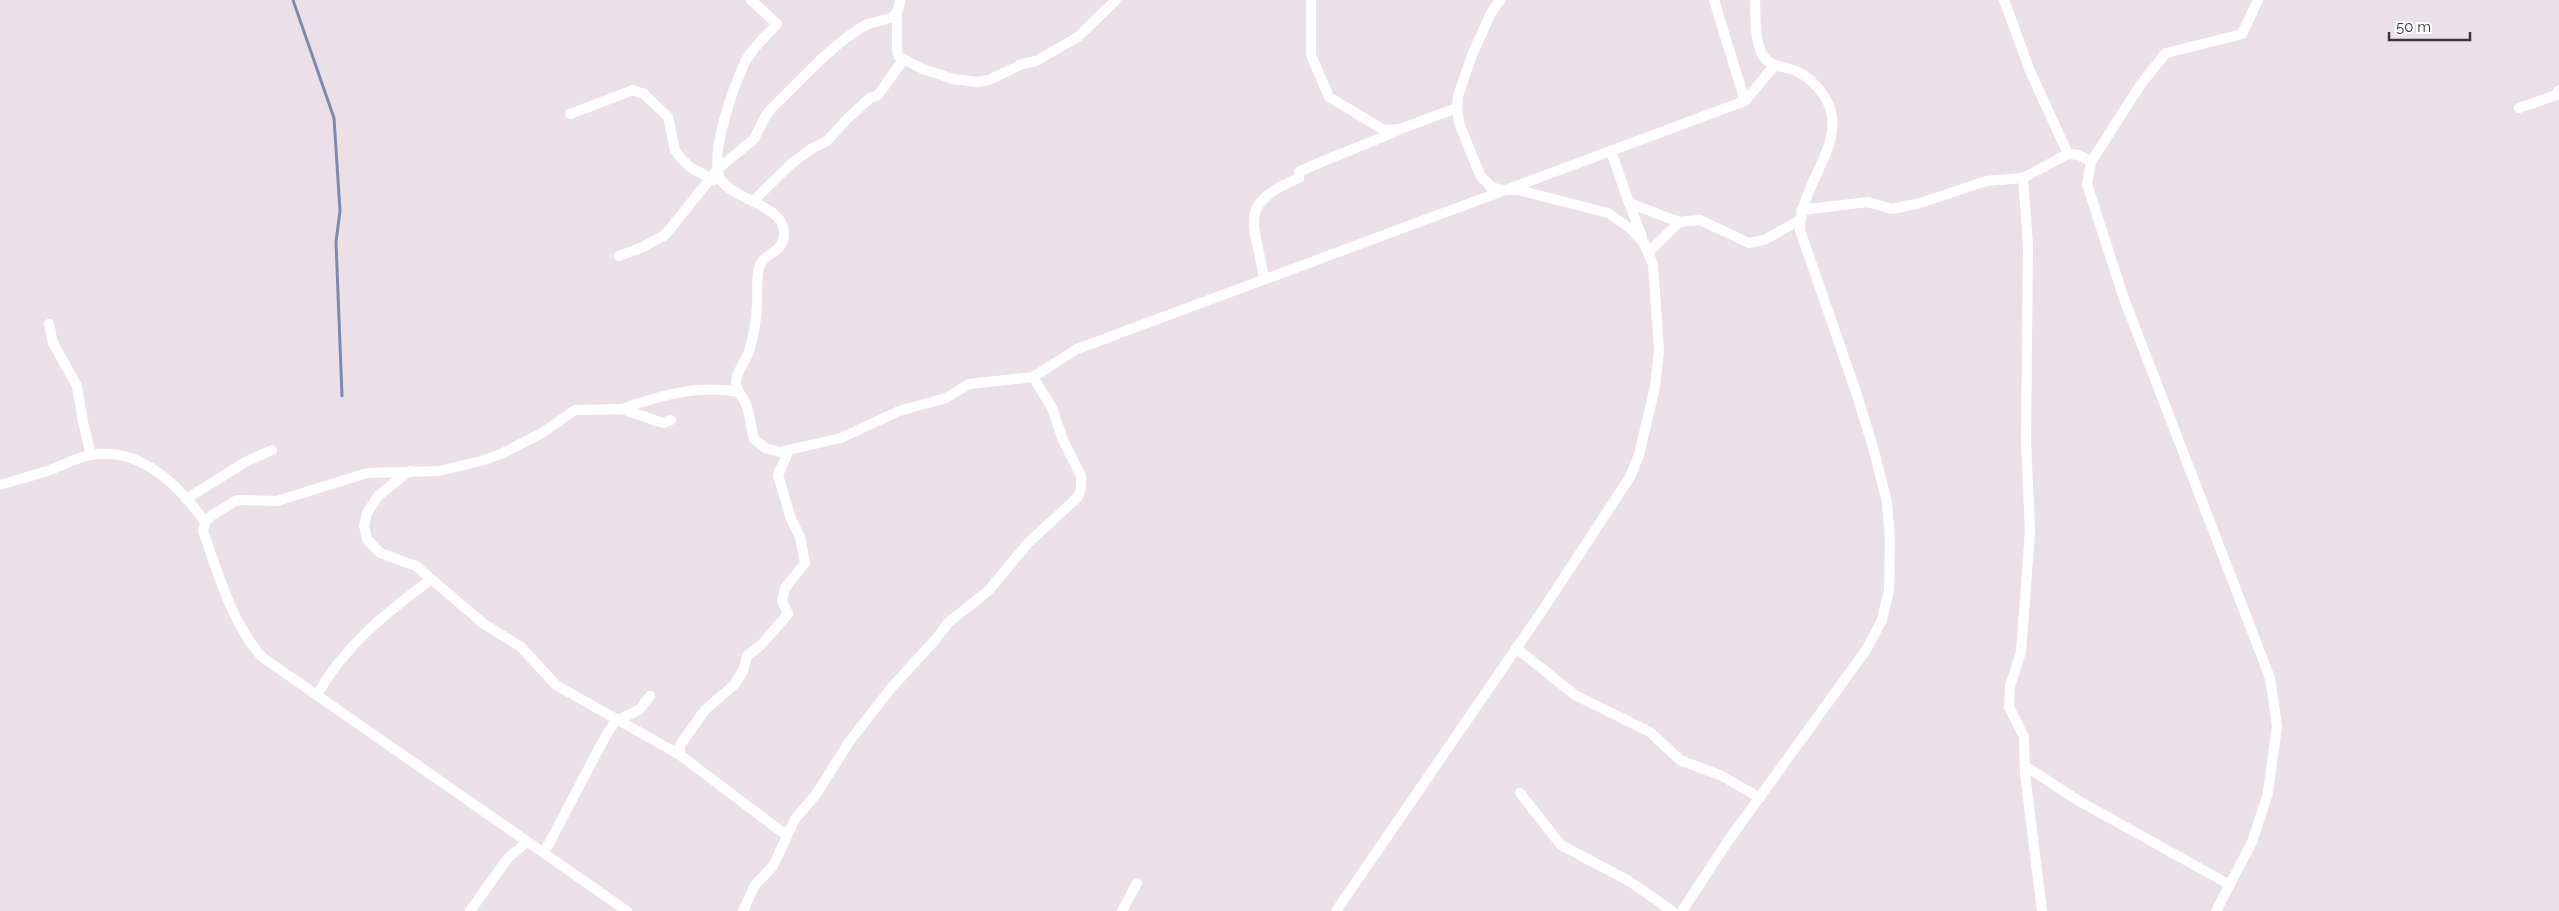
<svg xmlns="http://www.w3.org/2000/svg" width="2559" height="911" font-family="Raleway,sans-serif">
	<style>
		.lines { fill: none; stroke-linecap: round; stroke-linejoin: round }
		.stream { stroke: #7c8ab2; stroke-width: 3 }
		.street { stroke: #fff; stroke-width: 10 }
	</style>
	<rect width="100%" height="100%" fill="#ece0e8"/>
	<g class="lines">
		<path class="stream" d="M293,0L334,118L340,211L336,242L342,396"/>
		<g class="street">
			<path d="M751,0L777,24C767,35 752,48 745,62C734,86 709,153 720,178C729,199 785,205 784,233C784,255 763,251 759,268C756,280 758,294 757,306C756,321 753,340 748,354C744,363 736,373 736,382C736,391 742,395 745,402C751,414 750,427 754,439L765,448L780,452L841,438L899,411L946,398L969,384L1033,377L1077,349L1745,101L1714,0"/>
			<path d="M1311,0V55L1329,97L1384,130L1400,129L1457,108"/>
			<path d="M2004,0L2030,71L2068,154L2023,178L2028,245L2026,441L2030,531L2021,652L2010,686L2009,707L2024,737L2025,774L2042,911"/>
			<path d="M897,15V52L899,57L923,69L953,79L977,82L989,80L1022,64L1036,61L1078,37L1116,0"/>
			<path d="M1745,101L1775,65"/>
			<path d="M2519,108L2556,95L2559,90"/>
			<path d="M570,114L633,90L644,94L668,117L675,150L680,157L691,168L714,180"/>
			<path d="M1611,151L1629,203L1679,222L1700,220L1749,243L1764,240L1800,220"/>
			<path d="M2068,154L2079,155L2091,162L2087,184L2123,296L2270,678L2277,726L2268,793L2252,842L2216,911"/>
			<path d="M2091,162L2141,84L2166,53L2242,34L2258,0"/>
			<path d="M753,201L791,164L811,149L827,141L848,118L870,98L878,95L903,60"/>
			<path d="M1629,203L1642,237"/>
			<path d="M1801,210L1868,202L1892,209L1920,203L1986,181L2023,178"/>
			<path d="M1649,252L1679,222"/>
			<path d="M619,256L643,247L665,235L719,168L754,139L766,115L776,104C803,78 830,47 862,27C880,16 898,26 900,0"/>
			<path d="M1264,279C1256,224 1234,205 1299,178V172C1332,156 1367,145 1400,129"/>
			<path d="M49,324L53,343L77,386L83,422L91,455"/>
			<path d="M622,409C658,396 700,384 738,392"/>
			<path d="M409,471L378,496L367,513L364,526L367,539L380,553L416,566L484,624L521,647L556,685L680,755L786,835"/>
			<path d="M0,485C15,480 32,476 47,471C62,466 75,458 90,455C140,446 179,485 205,522"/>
			<path d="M186,499L247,461L272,450"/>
			<path d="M1516,648L1575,695L1650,732L1680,760L1722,776L1760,798"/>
			<path d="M317,695C344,646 386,613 430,580"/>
			<path d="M680,755V745L705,710L734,685L743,671L747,656L761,645L788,614L782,601L785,588L805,563L800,537L791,519L778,475L789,450"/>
			<path d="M2025,766L2079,801L2230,885"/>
			<path d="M1520,793L1561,845L1629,881L1672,911"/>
			<path d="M544,853L604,739L615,721L639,710L650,696"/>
			<path d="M470,911L508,858L527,842"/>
			<path d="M627,911L262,657C231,622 219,575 203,531L205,522L211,516L237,500L277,501L367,473L439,471L481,461L501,454L542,433L575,410L622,409L663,423L671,420"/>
			<path d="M743,911L755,885L773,866L795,819L817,793L849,742L892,687L935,640L949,622L988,591L1029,542L1078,497L1081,488V476L1063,440L1052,408L1033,377"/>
			<path d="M1122,911L1137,883"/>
			<path d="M1336,911L1544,608L1630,477L1639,455L1655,387L1659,350L1653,265L1644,243L1631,229L1608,213L1519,190H1503L1491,187L1480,175L1459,123L1457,108L1458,96L1472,55L1491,13L1500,0"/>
			<path d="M1682,911L1728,841L1866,650L1882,620L1889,590L1890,542L1887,502L1874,451L1857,395L1800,230C1799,191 1838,151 1832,116C1830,99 1813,79 1798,72C1787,66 1771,68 1764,57C1754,43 1756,17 1755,0"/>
		</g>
	</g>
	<path d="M2389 32v8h81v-8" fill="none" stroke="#393538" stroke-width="2.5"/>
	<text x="2396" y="32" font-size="15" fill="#393538" stroke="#ffffff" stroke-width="4" paint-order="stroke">50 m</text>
</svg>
